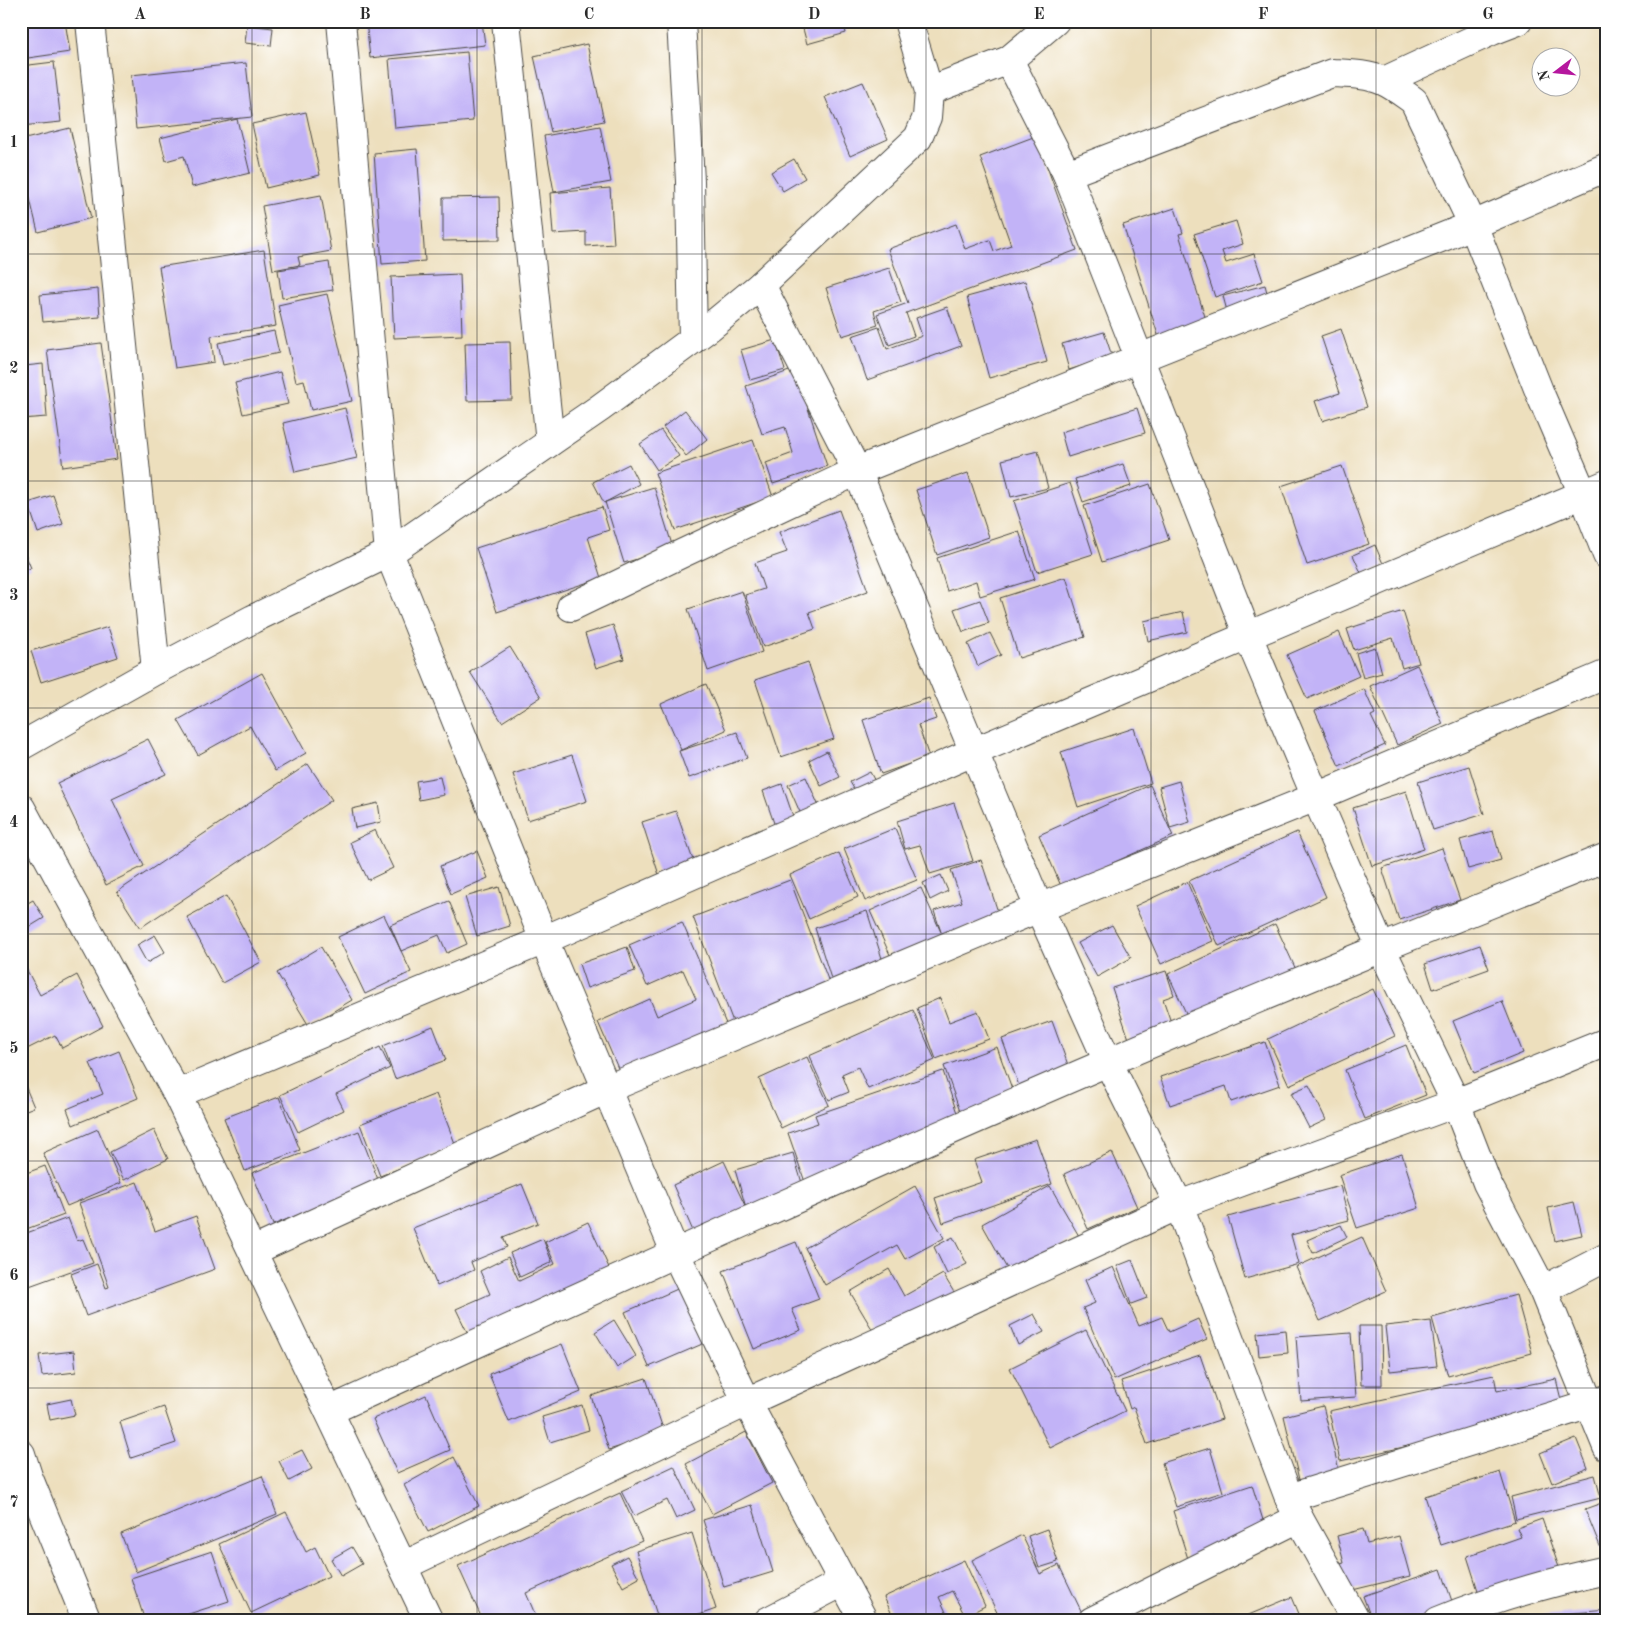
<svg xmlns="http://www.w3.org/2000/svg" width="1628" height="1642" font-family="'Old Standard TT',serif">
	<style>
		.building { fill: #c2b3f7 }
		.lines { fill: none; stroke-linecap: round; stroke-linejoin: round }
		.minor-casing { stroke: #484641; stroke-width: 30 }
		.tertiary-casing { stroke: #484641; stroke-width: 30 }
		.minor { stroke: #fff; stroke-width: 28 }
		.tertiary { stroke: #fff; stroke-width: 28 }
		.grid { fill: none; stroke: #2b2b2b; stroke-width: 1; stroke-opacity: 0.55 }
		.neatline { fill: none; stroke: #2b2b2b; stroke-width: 2 }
		.grid-label { font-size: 16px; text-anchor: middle; font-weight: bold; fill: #2b2b2b }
	</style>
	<rect width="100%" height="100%" fill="#fff"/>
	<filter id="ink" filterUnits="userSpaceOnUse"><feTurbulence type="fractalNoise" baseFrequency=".02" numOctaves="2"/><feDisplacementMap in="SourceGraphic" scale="10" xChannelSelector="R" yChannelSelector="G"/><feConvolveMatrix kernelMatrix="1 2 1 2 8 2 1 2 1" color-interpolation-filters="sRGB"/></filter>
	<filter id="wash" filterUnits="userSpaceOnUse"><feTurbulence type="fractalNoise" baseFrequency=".0096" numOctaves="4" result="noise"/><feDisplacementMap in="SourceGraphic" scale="20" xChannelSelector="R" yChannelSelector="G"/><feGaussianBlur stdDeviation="1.12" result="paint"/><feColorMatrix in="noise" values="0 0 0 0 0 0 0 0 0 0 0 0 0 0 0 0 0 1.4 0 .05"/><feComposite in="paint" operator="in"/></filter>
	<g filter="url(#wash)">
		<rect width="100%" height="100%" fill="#eddfbd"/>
		<g id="blocks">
			<g class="building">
				<path d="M21,21H65L70,52L21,59Z"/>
				<path d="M366,21H482L485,45L370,58Z"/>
				<path d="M801,21H843L846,33L807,44Z"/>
				<path d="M247,25L273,28L271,46L245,43Z"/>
				<path d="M587,44L604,121L551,132L534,56Z"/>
				<path d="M467,52L473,121L395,128L389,59Z"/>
				<path d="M54,62L61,122L21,126V66Z"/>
				<path d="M246,63L252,117L136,129L131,75Z"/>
				<path d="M863,82L888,139L850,156L825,97Z"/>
				<path d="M306,112L320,175L266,188L252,124Z"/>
				<path d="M237,119L250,173L192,187L184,156L166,161L160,138Z"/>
				<path d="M600,126L611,182L554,192L544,136Z"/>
				<path d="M70,128L91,218L38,232L21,162V140Z"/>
				<path d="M1036,136L1077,250L906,313L914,336L889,345L877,314L908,303L888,249L956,224L965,249L990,240L994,251L1011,245L980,157Z"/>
				<path d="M417,149L425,261L382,264L374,153Z"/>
				<path d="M794,159L805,178L783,191L771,172Z"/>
				<path d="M610,188L614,244L586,246V232L553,234L550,193Z"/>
				<path d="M321,195L331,251L298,257L300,265L273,270L262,206Z"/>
				<path d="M499,197L500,240L443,241V198Z"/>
				<path d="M1175,208L1183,233L1179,234L1207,323L1159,338L1123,225Z"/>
				<path d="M1236,221L1243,244L1222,251L1226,263L1254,254L1263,281L1215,297L1194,234Z"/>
				<path d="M264,250L276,326L211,336L214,362L175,368L159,267Z"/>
				<path d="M329,262L333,290L282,298L278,270Z"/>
				<path d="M889,268L901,302L874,311L878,325L842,336L826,288Z"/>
				<path d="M460,274L462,335L394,338L391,277Z"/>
				<path d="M1025,281L1047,362L989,378L967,297Z"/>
				<path d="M1265,285L1269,300L1227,311L1223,296Z"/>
				<path d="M98,289L100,317L43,322L40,295Z"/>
				<path d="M327,294L352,401L311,410L304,380L296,382L278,305Z"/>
				<path d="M947,307L961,346L867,380L852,336L879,327L887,349L922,336L916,318Z"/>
				<path d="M1341,329L1367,407L1322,421L1315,401L1340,393L1321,336Z"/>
				<path d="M274,331L279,353L223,365L218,343Z"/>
				<path d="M1104,332L1112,356L1069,370L1062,344Z"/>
				<path d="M23,340L25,366L43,364L47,417L21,419V341Z"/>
				<path d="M775,340L785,370L750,380L741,350Z"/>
				<path d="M510,342L512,400L467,401L465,343Z"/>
				<path d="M101,343L117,459L63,467L47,350Z"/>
				<path d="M795,369L827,466L773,484L766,463L793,453L785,427L762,434L746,386Z"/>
				<path d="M280,372L288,404L243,414L235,383Z"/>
				<path d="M345,408L357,458L295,472L283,423Z"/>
				<path d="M1137,408L1145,433L1068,457L1061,432Z"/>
				<path d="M685,410L707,439L686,456L663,427Z"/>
				<path d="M661,430L679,456L657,470L640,444Z"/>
				<path d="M753,440L773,497L675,530L655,473Z"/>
				<path d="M1038,451L1048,488L1011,497L1002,460Z"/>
				<path d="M629,464L639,484L604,503L593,482Z"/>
				<path d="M1123,464L1131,486L1083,502L1075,479Z"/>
				<path d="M1342,466L1369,544L1307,565L1281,486Z"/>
				<path d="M968,473L989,537L937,555L916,490Z"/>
				<path d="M1070,483L1093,554L1037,572L1014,501Z"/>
				<path d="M1150,484L1169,540L1102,562L1084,506Z"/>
				<path d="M654,487L673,548L624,563L605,502Z"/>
				<path d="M53,495L63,524L38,533L28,503Z"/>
				<path d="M602,507L609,530L588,537L601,578L497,612L476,548Z"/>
				<path d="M839,510L868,591L809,612L815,629L763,647L745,595L764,589L755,563L787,552L779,532Z"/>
				<path d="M1019,531L1035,579L980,596L976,581L947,591L937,558Z"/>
				<path d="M21,544L31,568L21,572Z"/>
				<path d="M1375,545L1384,566L1362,575L1353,555Z"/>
				<path d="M1066,577L1085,637L1019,658L1000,598Z"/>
				<path d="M742,591L762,652L708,671L688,609Z"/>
				<path d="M980,600L989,623L963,632L954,609Z"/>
				<path d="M1403,611L1419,663L1402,668L1393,638L1354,650L1347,629Z"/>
				<path d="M1183,612L1187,632L1148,641L1144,621Z"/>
				<path d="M613,625L624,659L596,668L585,634Z"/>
				<path d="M108,627L118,657L41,682L31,651Z"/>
				<path d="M1339,632L1359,676L1307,699L1287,655Z"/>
				<path d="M990,633L1001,655L978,666L968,644Z"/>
				<path d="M510,647L541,697L502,722L470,672Z"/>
				<path d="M1375,647L1382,673L1363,678L1356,653Z"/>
				<path d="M808,662L834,739L781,757L755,680Z"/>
				<path d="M1417,665L1443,724L1397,745L1370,686Z"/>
				<path d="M262,673L306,753L275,771L250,726L198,755L178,720Z"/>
				<path d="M706,684L726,730L681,750L661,704Z"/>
				<path d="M1364,689L1375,714L1371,716L1385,745L1339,766L1315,711Z"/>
				<path d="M929,698L936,719L918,725L929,757L881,774L863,720Z"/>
				<path d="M1134,728L1151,783L1078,807L1061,752Z"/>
				<path d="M737,732L747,758L689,778L679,751Z"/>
				<path d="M148,739L166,774L112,799L144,866L106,885L57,783Z"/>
				<path d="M827,751L840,777L821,786L809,760Z"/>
				<path d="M572,755L587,801L528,820L513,774Z"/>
				<path d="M308,764L332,800L140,928L117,892Z"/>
				<path d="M1469,766L1484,814L1433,830L1418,782Z"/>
				<path d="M870,772L879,789L860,799L850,782Z"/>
				<path d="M440,777L444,795L419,800L416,781Z"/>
				<path d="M806,777L821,811L803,819L788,785Z"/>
				<path d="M1179,781L1190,822L1170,828L1159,787Z"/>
				<path d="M782,784L796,825L777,832L763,791Z"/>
				<path d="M1150,785L1173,836L1061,886L1039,835Z"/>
				<path d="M1406,791L1424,849L1372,866L1353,808Z"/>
				<path d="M378,803L381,822L355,828L352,809Z"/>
				<path d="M954,803L973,861L930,874L920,845L905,849L897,821Z"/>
				<path d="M676,811L695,866L660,878L642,822Z"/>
				<path d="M895,828L917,880L865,901L844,849Z"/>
				<path d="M375,830L393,868L368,880L350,842Z"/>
				<path d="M1493,831L1501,860L1468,869L1460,840Z"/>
				<path d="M1297,832L1326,897L1219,946L1189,881Z"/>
				<path d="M1442,848L1460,900L1399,920L1382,868Z"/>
				<path d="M477,851L488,878L451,894L440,866Z"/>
				<path d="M839,853L858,897L809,919L790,875Z"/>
				<path d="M981,860L999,915L891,957L870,911L921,888L941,932L934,911L962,902L951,870Z"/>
				<path d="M941,875L948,891L930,900L923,883Z"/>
				<path d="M790,880L832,990L735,1027L693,917Z"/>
				<path d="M1187,882L1213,941L1161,964L1135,906Z"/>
				<path d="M499,887L510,926L477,936L465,897Z"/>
				<path d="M226,896L261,962L222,983L187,917Z"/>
				<path d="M33,900L44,918L21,932V907Z"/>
				<path d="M449,901L467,944L447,953L439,935L401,951L390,925Z"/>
				<path d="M867,911L885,968L833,985L815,928Z"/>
				<path d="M384,915L411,972L365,994L338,937Z"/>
				<path d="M682,922L730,1033L623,1080L598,1022L650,999L657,1016L696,999L683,970L647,986L629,945Z"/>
				<path d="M1275,924L1298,974L1191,1024L1168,974Z"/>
				<path d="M1112,925L1131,958L1097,977L1078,943Z"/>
				<path d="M155,935L165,952L147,963L137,945Z"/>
				<path d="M1480,945L1489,969L1433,989L1425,964Z"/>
				<path d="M321,947L352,1000L309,1026L277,973Z"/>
				<path d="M627,947L635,971L587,988L579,964Z"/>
				<path d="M21,959L40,995L77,975L103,1026L62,1048L55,1035L21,1052Z"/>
				<path d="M1166,971L1174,995L1163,999L1174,1031L1131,1045L1112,988Z"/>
				<path d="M1373,989L1395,1036L1289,1085L1268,1039Z"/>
				<path d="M940,998L949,1022L978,1011L989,1039L936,1059L917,1008Z"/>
				<path d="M1502,1001L1523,1053L1474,1073L1453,1021Z"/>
				<path d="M913,1010L935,1060L868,1089L858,1067L842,1074L849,1092L829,1100L809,1056Z"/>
				<path d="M1052,1021L1072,1076L1022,1094L1002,1039Z"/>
				<path d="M433,1026L446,1060L395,1079L383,1046Z"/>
				<path d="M1265,1042L1280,1085L1231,1102L1226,1086L1170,1105L1160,1077Z"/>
				<path d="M1406,1045L1426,1095L1365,1119L1345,1070Z"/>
				<path d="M380,1047L390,1068L336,1094L344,1110L298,1132L280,1095Z"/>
				<path d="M997,1047L1016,1100L963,1120L944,1066Z"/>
				<path d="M119,1051L138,1098L73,1125L67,1109L103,1094L90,1063Z"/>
				<path d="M807,1057L829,1105L781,1128L759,1079Z"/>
				<path d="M943,1071L962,1128L805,1182L788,1133L818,1123L815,1115Z"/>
				<path d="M21,1076L34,1107L21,1112Z"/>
				<path d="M1309,1085L1326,1120L1309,1128L1291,1093Z"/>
				<path d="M436,1094L456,1146L380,1176L360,1124Z"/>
				<path d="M279,1097L300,1150L245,1171L224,1118Z"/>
				<path d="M98,1129L121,1183L67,1206L43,1153Z"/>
				<path d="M154,1130L168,1159L124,1180L110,1152Z"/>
				<path d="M359,1131L379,1182L273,1225L252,1173Z"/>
				<path d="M1036,1139L1052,1184L943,1223L935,1198L982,1182L974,1160Z"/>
				<path d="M1112,1152L1137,1207L1088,1229L1064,1174Z"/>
				<path d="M793,1153L805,1193L747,1211L735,1170Z"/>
				<path d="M1402,1154L1419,1208L1357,1228L1339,1175Z"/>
				<path d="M724,1161L749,1214L696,1238L673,1185Z"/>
				<path d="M45,1166L64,1215L21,1231V1175Z"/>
				<path d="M137,1182L155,1231L196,1216L215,1269L86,1316L71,1274L97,1264L106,1288L109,1287L79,1203Z"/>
				<path d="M522,1184L538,1223L503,1237L507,1247L471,1262L474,1270L437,1286L413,1228Z"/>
				<path d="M915,1186L944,1238L905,1259L897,1245L825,1285L805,1248Z"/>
				<path d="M1050,1186L1079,1236L1010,1274L982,1224Z"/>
				<path d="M1340,1186L1349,1220L1291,1235L1299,1264L1245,1279L1228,1217Z"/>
				<path d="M1574,1202L1582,1235L1555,1241L1548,1208Z"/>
				<path d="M68,1218L77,1241L83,1239L93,1263L21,1289V1235Z"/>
				<path d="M588,1222L611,1272L470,1338L456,1309L490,1294L480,1271L508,1257L519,1281L555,1264L545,1242Z"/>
				<path d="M1341,1225L1347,1237L1313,1253L1307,1240Z"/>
				<path d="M953,1237L967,1264L947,1274L934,1247Z"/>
				<path d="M1362,1237L1386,1291L1320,1321L1296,1267Z"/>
				<path d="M543,1239L552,1262L520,1277L510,1253Z"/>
				<path d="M796,1242L819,1299L792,1309L801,1330L754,1349L723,1271Z"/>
				<path d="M1132,1260L1147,1298L1131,1304L1117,1266Z"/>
				<path d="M1113,1267L1139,1326L1162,1317L1169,1332L1198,1319L1207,1339L1114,1380L1083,1308L1095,1303L1085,1280Z"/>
				<path d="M889,1269L904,1296L943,1274L955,1294L878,1339L850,1292Z"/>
				<path d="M682,1287L707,1342L649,1367L625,1312Z"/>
				<path d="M1516,1295L1532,1353L1448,1376L1432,1318Z"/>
				<path d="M1034,1314L1044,1332L1018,1345L1010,1326Z"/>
				<path d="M614,1320L636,1356L617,1368L595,1332Z"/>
				<path d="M1431,1321L1437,1366L1390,1371L1385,1326Z"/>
				<path d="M1359,1326H1381L1382,1385H1361Z"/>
				<path d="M1086,1330L1125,1411L1050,1448L1010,1368Z"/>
				<path d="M1286,1330L1288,1353L1259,1356L1257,1333Z"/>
				<path d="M1351,1333L1356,1397L1301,1401L1296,1337Z"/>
				<path d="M562,1344L581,1392L509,1422L489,1374Z"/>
				<path d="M74,1351L76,1372L42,1376L39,1355Z"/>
				<path d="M1200,1355L1222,1419L1147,1444L1134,1407L1130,1409L1121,1381Z"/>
				<path d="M1494,1375L1497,1391L1556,1379L1564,1412L1340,1461L1329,1411Z"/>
				<path d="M646,1378L664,1432L609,1450L591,1396Z"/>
				<path d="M426,1395L450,1450L397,1473L373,1419Z"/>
				<path d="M71,1399L75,1415L50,1420L47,1404Z"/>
				<path d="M582,1405L589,1430L550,1442L542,1417Z"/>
				<path d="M1323,1406L1341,1478L1301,1488L1284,1416Z"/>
				<path d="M164,1407L176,1443L131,1458L120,1422Z"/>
				<path d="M746,1432L772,1483L712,1514L686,1464Z"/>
				<path d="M1576,1438L1588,1468L1552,1483L1540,1453Z"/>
				<path d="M1210,1448L1223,1492L1176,1507L1162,1463Z"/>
				<path d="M302,1450L312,1469L289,1481L279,1461Z"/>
				<path d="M454,1457L479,1506L428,1532L404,1485Z"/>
				<path d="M674,1466L695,1510L676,1519L667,1500L634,1516L621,1491Z"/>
				<path d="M1500,1472L1515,1521L1441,1545L1425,1496Z"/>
				<path d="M1595,1475L1601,1498L1516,1519L1511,1497Z"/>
				<path d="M262,1476L277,1514L136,1572L121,1534Z"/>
				<path d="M1252,1485L1268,1536L1189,1562L1173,1511Z"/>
				<path d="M620,1493L642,1541L526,1593L538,1621H483L458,1566Z"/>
				<path d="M1607,1501V1555L1604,1556L1585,1509Z"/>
				<path d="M752,1505L773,1572L724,1587L703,1520Z"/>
				<path d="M286,1512L306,1552L315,1547L329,1576L251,1613L219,1544Z"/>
				<path d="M1542,1519L1561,1573L1481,1600L1467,1556L1521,1537L1517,1528Z"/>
				<path d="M1047,1529L1058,1562L1039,1568L1028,1536Z"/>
				<path d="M1363,1529L1367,1544L1399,1536L1410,1576L1336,1594L1329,1567L1344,1563L1337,1536Z"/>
				<path d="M692,1533L716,1609L682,1621H659L636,1551Z"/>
				<path d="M1022,1535L1040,1574L1059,1565L1085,1619L1082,1621H1001L972,1560Z"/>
				<path d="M352,1547L362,1564L341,1576L331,1559Z"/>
				<path d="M212,1551L229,1601L167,1621H145L131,1578Z"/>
				<path d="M627,1556L639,1578L623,1587L611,1564Z"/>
				<path d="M964,1560L985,1606L965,1616L952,1591L939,1597L950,1621H895L884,1597Z"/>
				<path d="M1441,1569L1456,1613L1434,1621H1372L1363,1596Z"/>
				<path d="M1292,1597L1302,1621H1234Z"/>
				<path d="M1607,1610V1621H1541V1616Z"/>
				<path d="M994,1615L996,1621H979V1620Z"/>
				<path d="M1214,1615L1216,1621H1199V1620Z"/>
			</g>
		</g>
	</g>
	<g filter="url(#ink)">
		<use href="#blocks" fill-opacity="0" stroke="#484641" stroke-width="1"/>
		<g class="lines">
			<defs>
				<g id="minor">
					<path d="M90,21L156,670"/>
					<path d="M341,21L389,553L544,940L675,1252L747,1402L864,1621"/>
					<path d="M506,21L550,442"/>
					<path d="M681,21L690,181L693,339"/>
					<path d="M1009,60L1055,21"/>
					<path d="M1384,81L1492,31L1518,21"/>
					<path d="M929,91L1009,60L1067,174L1108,278L1248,636L1316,797L1381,948L1456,1103L1487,1183L1543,1290L1607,1447"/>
					<path d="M1067,174L1332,73C1349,74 1367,74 1383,81C1394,86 1404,94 1414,101L1473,225L1541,396L1583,494L1607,555"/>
					<path d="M761,285L857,471L1039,908L1108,1062L1179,1205L1289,1498L1299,1518L1356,1621"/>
					<path d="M571,607L683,553L857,471L1473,225L1607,167"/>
					<path d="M177,1094L544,940L973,752L1607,484"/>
					<path d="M253,1251L607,1089L1039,908L1316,797L1607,674"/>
					<path d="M1543,1290L1607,1257"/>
					<path d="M329,1411C588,1292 847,1174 1108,1062C1273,991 1440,924 1607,857"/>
					<path d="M21,1454L28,1476L87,1621"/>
					<path d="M1289,1498L1607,1399"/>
					<path d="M403,1566L747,1402L1179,1205L1456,1103L1607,1042"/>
					<path d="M768,1621L843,1582"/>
					<path d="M1092,1621L1299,1518"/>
					<path d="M1438,1621C1491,1599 1551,1582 1607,1570"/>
				</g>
				<g id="tertiary">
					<path d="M21,746L156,670L253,619L389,553L600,408L710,327L761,285L918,138L927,117L929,91L908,21"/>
					<path d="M21,808L177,1094L429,1621"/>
				</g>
			</defs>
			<use href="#minor" class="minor-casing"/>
			<use href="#tertiary" class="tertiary-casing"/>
			<use href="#minor" class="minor"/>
			<use href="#tertiary" class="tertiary"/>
		</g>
	</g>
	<path class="grid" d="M252,21V1621M477,21V1621M702,21V1621M926,21V1621M1151,21V1621M1376,21V1621M21,254H1607M21,481H1607M21,708H1607M21,934H1607M21,1161H1607M21,1388H1607"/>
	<rect width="1628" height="1642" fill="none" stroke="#fff" stroke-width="55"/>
	<g transform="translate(1556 72) rotate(254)"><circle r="24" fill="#ffffff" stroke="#aaaaaa"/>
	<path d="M0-4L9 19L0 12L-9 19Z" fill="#b5179e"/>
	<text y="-8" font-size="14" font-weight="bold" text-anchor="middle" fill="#2b2b2b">N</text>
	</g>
	<rect x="28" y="28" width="1572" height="1586" class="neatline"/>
	<g class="grid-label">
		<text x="140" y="19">A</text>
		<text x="365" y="19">B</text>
		<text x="589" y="19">C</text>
		<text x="814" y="19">D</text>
		<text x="1039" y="19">E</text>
		<text x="1263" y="19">F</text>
		<text x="1488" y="19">G</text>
		<text x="14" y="147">1</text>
		<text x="14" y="373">2</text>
		<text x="14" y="600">3</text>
		<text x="14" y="827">4</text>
		<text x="14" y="1053">5</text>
		<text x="14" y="1280">6</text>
		<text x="14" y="1507">7</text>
	</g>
</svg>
